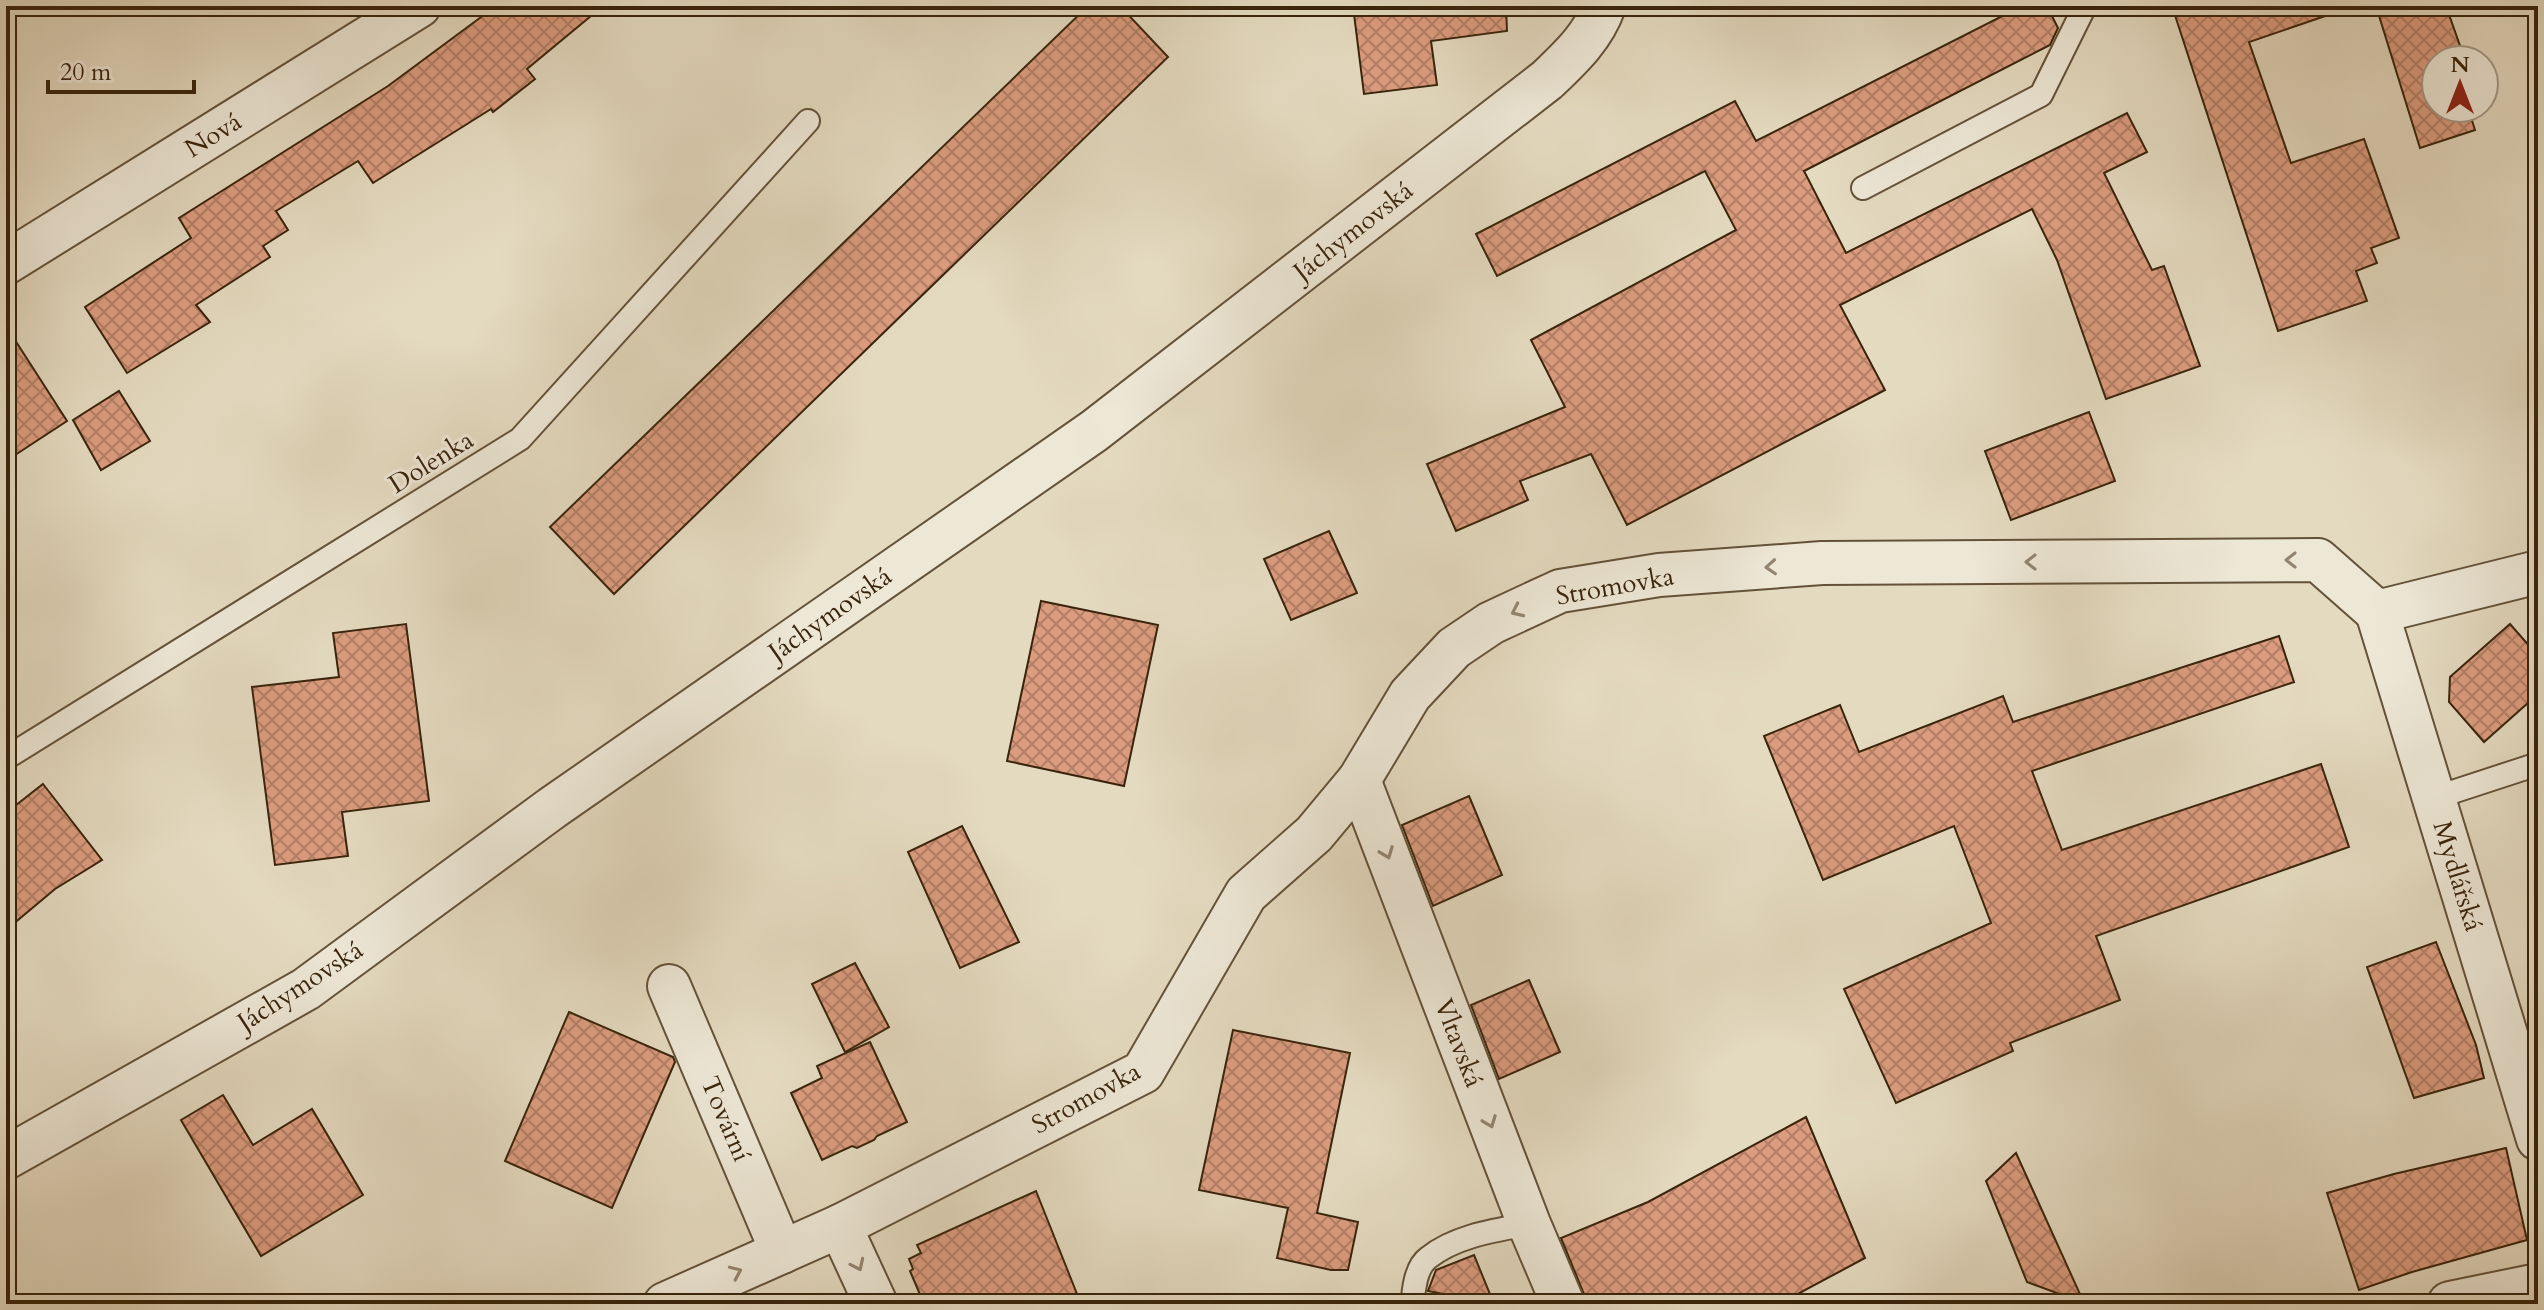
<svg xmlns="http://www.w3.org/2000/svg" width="2544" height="1310" font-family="Cardo,serif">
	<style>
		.building { fill: url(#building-cross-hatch); stroke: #39240b; stroke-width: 2 }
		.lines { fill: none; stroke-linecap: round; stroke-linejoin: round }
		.service-casing { stroke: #645238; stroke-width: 26 }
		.minor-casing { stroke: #645238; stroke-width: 46 }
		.tertiary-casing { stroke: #645238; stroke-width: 48 }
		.service { stroke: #ede7d6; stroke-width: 22 }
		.minor { stroke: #ede7d6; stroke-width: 42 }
		.tertiary { stroke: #ede7d6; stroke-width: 44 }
		.oneway { stroke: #938670 }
		.labels { text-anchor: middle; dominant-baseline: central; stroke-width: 6; stroke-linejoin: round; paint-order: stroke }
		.street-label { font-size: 26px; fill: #39240b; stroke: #ede7d6 }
	</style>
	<defs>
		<pattern id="building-cross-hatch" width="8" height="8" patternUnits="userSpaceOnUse" patternTransform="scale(2)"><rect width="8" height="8" fill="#dc9c7f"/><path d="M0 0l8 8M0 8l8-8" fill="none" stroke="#b37f66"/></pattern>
	</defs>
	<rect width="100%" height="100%" fill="#e4dac0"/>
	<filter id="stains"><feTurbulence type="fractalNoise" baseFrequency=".0025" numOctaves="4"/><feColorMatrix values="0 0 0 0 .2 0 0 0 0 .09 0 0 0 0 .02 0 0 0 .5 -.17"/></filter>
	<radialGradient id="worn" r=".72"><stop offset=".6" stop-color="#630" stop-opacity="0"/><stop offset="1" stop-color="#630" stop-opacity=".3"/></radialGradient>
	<g class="building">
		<path d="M496,6H603L527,69L535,79L493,112L491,109L373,183L358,161L276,211L288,230L263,246L270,257L196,305L210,322L127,373L85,307L191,238L179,218L388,86Z"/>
		<path d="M1088,6H1120L1168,57L614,594L550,527Z"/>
		<path d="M1353,6H1506L1507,31L1431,41L1437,85L1364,94Z"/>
		<path d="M2022,6H2047L2058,28L2050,45L1804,171L1846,253L2127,113L2147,152L2104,173L2152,270L2164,266L2200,366L2106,399L2057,260L2032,209L1840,305L1885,390L1627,525L1591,454L1520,481L1528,500L1456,531L1427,464L1565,407L1531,340L1736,230L1705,171L1497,276L1476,234L1735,101L1756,141Z"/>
		<path d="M2172,6H2333L2334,13L2249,42L2291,163L2364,139L2399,238L2371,248L2377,263L2356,271L2367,301L2278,331Z"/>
		<path d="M2376,6H2446L2465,60H2436V108H2468L2475,130L2420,148Z"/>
		<path d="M6,326L67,421L6,461Z"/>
		<path d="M119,391L150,441L101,470L73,420Z"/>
		<path d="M2089,412L2115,481L2011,520L1985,451Z"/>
		<path d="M1329,531L1357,593L1291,620L1264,559Z"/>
		<path d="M1041,601L1158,625L1124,786L1007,761Z"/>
		<path d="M406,624L429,801L342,812L348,856L275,865L252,687L339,677L333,633Z"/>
		<path d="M2510,624L2538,656V694L2484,742L2449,702L2450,677Z"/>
		<path d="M2279,636L2294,682L2032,771L2062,850L2321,764L2349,847L2096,936L2120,1000L2010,1043L2013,1051L1896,1103L1844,989L1991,923L1954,826L1823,880L1764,736L1840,705L1859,752L2003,696L2013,722Z"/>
		<path d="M43,784L102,860L55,889L6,930V813Z"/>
		<path d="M1469,796L1502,875L1433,906L1402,825Z"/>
		<path d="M962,826L1019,942L960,968L908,852Z"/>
		<path d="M2436,942L2476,1045L2484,1078L2414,1098L2367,967Z"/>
		<path d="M855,963L889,1027L845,1052L812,984Z"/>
		<path d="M1529,980L1560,1052L1499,1079L1471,1005Z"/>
		<path d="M569,1012L673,1057L675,1062L612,1208L505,1161Z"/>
		<path d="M1233,1030L1350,1053L1317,1213L1358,1222L1348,1270H1331L1277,1258L1288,1208L1199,1190Z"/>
		<path d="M870,1042L907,1122L877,1136L874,1140L857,1148L852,1146L822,1160L791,1093L822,1078L817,1066Z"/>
		<path d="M223,1095L253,1145L312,1109L363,1195L261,1256L181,1120Z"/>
		<path d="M1806,1117L1865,1258L1779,1304H1588L1561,1238L1648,1202Z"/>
		<path d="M2506,1148L2527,1240L2412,1272L2359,1290L2327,1193L2394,1174Z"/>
		<path d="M2016,1153L2084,1303L2027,1282L1986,1181Z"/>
		<path d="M1036,1191L1081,1304H924L910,1271L913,1269L909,1259L921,1253L917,1245Z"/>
		<path d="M1474,1255L1494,1304L1428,1291L1436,1270Z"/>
	</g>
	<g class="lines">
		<defs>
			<g id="service">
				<path d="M1863,188L2041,95L2085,6"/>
				<path d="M6,758L520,439L808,121"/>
				<path d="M2434,798L2538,764"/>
				<path d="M1413,1304C1413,1290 1416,1267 1428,1258C1455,1236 1496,1230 1529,1224"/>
			</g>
			<g id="minor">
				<path d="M6,263L419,6"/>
				<path d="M2377,612L2538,1139"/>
				<path d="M2377,612L2538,572"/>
				<path d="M1359,780L1529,1224L1563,1304"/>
				<path d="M669,986L782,1252"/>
				<path d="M6,1158L306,989L552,808L1094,431L1547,80C1570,58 1593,37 1604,6"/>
				<path d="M840,1226L876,1304"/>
				<path d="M665,1304L840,1226L1143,1072L1246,894L1314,834L1359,780L1410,695L1454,648L1491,623L1560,591L1659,575L1822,563L2318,560L2377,612"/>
			</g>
			<path id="tertiary" d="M2450,1304L2538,1286"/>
		</defs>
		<use href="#service" class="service-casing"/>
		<use href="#minor" class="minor-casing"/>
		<use href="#tertiary" class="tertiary-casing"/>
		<use href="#service" class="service"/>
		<use href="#minor" class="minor"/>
		<use href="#tertiary" class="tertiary"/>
	</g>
	<defs><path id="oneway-chevron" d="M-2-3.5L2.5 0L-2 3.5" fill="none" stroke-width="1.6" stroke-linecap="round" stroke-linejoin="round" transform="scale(2)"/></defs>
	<g class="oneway">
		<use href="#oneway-chevron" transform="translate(2291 560) rotate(180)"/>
		<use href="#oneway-chevron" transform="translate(2031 562) rotate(180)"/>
		<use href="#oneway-chevron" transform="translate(1771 567) rotate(176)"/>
		<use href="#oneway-chevron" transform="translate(1517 611) rotate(155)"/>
		<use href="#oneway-chevron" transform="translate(1387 853) rotate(69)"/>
		<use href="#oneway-chevron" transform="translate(1490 1122) rotate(69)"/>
		<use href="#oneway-chevron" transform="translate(858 1265) rotate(65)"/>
		<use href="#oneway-chevron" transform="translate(736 1272) rotate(-24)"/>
	</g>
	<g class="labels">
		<g class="street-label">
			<text transform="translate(213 135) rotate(-32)">Nová</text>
			<text transform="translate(1353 231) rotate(-38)">Jáchymovská</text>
			<text transform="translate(431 462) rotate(-32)">Dolenka</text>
			<text transform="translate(1615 586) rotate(-10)">Stromovka</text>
			<text transform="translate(830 614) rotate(-35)">Jáchymovská</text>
			<text transform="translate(2458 876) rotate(73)">Mydlářská</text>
			<text transform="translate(300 986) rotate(-33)">Jáchymovská</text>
			<text transform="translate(1459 1043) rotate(69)">Vltavská</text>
			<text transform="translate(1086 1098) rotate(-29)">Stromovka</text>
			<text transform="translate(726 1119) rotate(67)">Tovární</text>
		</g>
	</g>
	<rect width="2544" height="1310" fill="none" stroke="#e4dac0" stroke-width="32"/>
	<rect x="8" y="8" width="2528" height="1294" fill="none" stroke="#39240b" stroke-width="4"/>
	<rect x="16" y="16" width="2512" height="1278" fill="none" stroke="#39240b" stroke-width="2"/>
	<g transform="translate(2460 84)"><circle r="38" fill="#ede7d6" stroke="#a59985" stroke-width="2"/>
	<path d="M0-6L14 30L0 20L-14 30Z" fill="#8f2418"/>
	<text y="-12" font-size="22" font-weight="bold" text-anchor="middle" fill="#39240b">N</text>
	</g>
	<path d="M48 80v12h146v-12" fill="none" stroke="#39240b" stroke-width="4"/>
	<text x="60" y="80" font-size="24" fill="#39240b" stroke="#ede7d6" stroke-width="6" paint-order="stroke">20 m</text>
	<rect width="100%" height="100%" filter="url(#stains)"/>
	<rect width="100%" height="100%" fill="url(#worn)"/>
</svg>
